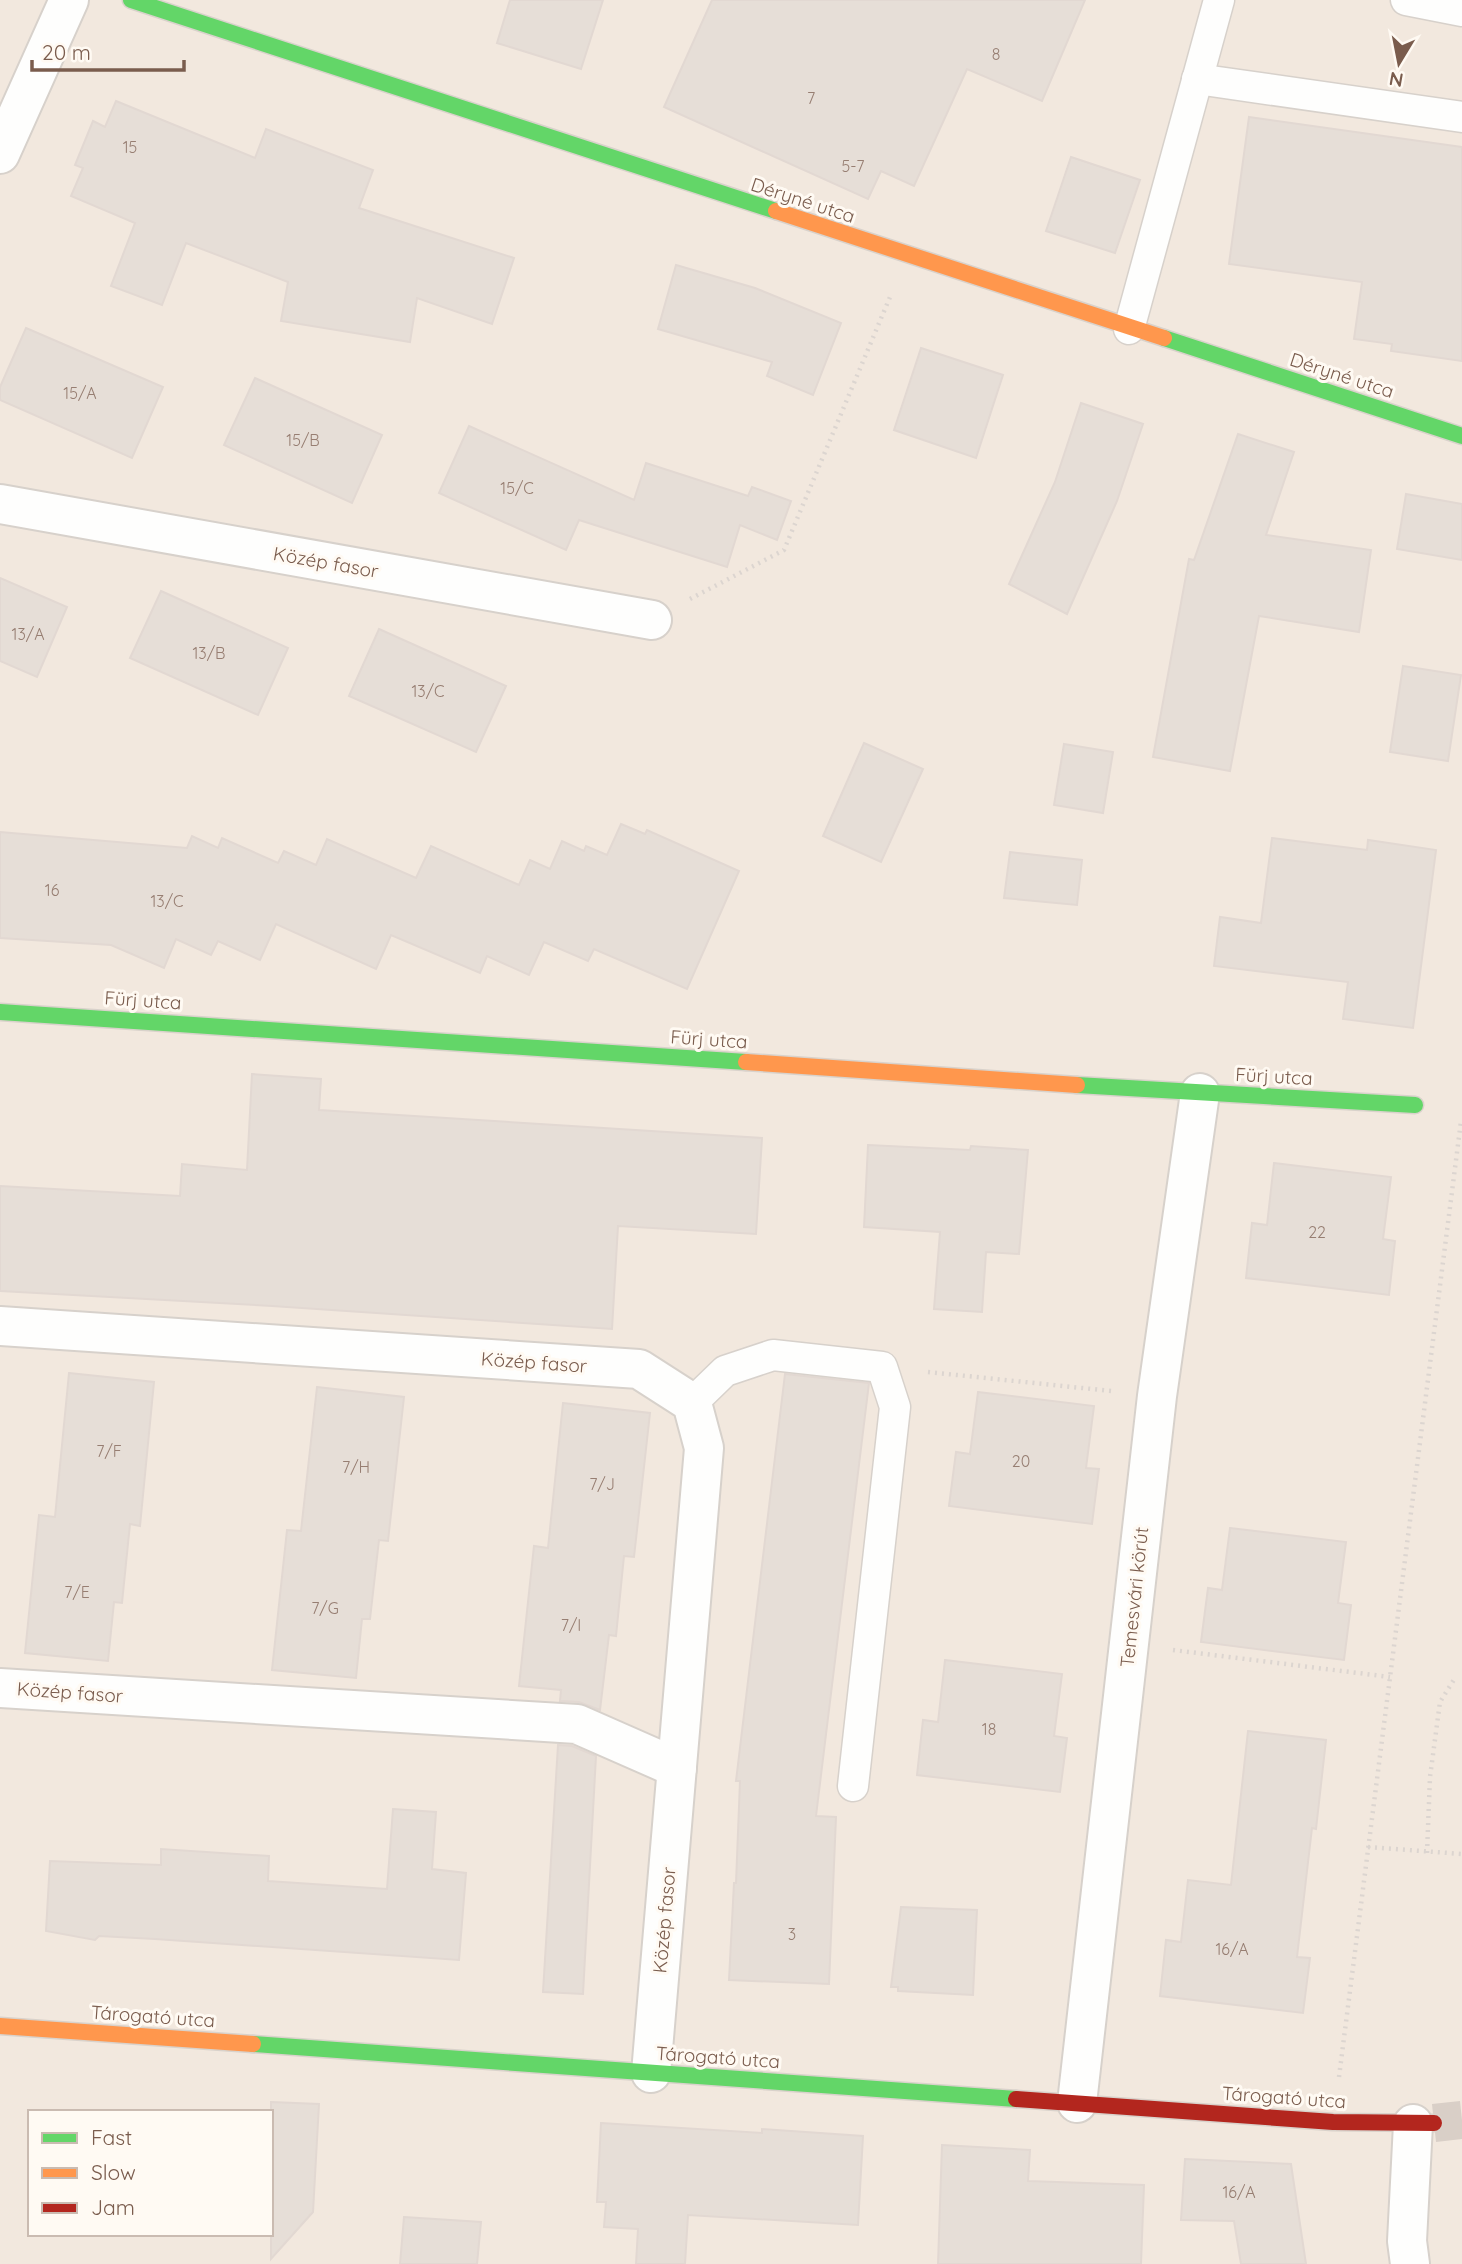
<svg xmlns="http://www.w3.org/2000/svg" width="1462" height="2264" font-family="Quicksand,sans-serif">
	<style>
		.residential { fill: #f2e8de; fill-rule: evenodd }
		.building { fill: #e6ded7; stroke: #e2d8d2; stroke-width: 2 }
		.lines { fill: none; stroke-linecap: round; stroke-linejoin: round }
		.secondary-tunnel { stroke: #d9cfc7; stroke-width: 38; stroke-dasharray: 38 19; stroke-linecap: butt }
		.lane-casing { stroke: #d7d1cb; stroke-width: 33 }
		.street-casing { stroke: #d7d1cb; stroke-width: 42 }
		.fast-casing { stroke: #d9d2cb; stroke-width: 19 }
		.slow-casing { stroke: #d9d2cb; stroke-width: 19 }
		.jam-casing { stroke: #d9d2cb; stroke-width: 19 }
		.path { stroke: #dcd5d0; stroke-width: 4.5; stroke-dasharray: 2 5; stroke-linecap: butt }
		.lane { stroke: #fefefd; stroke-width: 30 }
		.street { stroke: #fefefd; stroke-width: 38 }
		.fast { stroke: #63d668; stroke-width: 16 }
		.slow { stroke: #ff974d; stroke-width: 16 }
		.jam { stroke: #b3261e; stroke-width: 16 }
		.labels { text-anchor: middle; dominant-baseline: central; stroke-width: 6; stroke-linejoin: round; paint-order: stroke }
		.number-label { font-size: 16px; fill: #977e72 }
		.street-label { font-size: 19px; fill: #7a5c4d; stroke: #fffaf3 }
	</style>
	<rect width="100%" height="100%" fill="#f9f5f0"/>
	<path class="residential" d="M0,0H1462V2264H0ZM30,2112H271V2234H30Z"/>
	<g class="building">
		<path d="M510,0H603L581,69L497,43Z"/>
		<path d="M712,0H1085L1042,101L967,69L914,186L881,171L868,199L664,107Z"/>
		<path d="M116,101L255,158L266,129L373,170L359,208L514,258L492,324L417,298L410,342L281,321L288,282L186,243L162,305L111,286L135,223L71,196L83,168L75,165L93,121L105,127Z"/>
		<path d="M1249,117L1462,147V361L1391,351L1392,344L1354,339L1362,282L1229,264Z"/>
		<path d="M1071,157L1140,180L1115,253L1046,231Z"/>
		<path d="M676,265L755,288L841,323L813,395L767,376L772,362L658,329Z"/>
		<path d="M26,328L163,387L132,458L0,400V387Z"/>
		<path d="M921,348L1003,375L976,458L894,430Z"/>
		<path d="M255,378L382,435L352,503L224,445Z"/>
		<path d="M1081,403L1143,424L1117,501L1067,614L1009,584L1055,482Z"/>
		<path d="M469,426L634,500L646,463L748,496L752,487L791,501L777,540L740,525L727,567L579,520L566,550L439,493Z"/>
		<path d="M1238,434L1294,452L1266,535L1371,550L1359,632L1259,616L1230,771L1153,757L1189,559L1194,560Z"/>
		<path d="M1406,494L1462,504V560L1397,549Z"/>
		<path d="M0,578L67,607L37,677L0,661Z"/>
		<path d="M161,591L288,648L258,715L130,658Z"/>
		<path d="M379,629L506,686L476,752L349,696Z"/>
		<path d="M1403,666L1461,675L1448,761L1390,752Z"/>
		<path d="M864,743L923,769L881,862L823,836Z"/>
		<path d="M1064,744L1113,752L1103,813L1054,805Z"/>
		<path d="M621,824L645,834L647,830L739,871L687,989L594,949L588,961L544,942L529,975L487,956L480,973L391,935L376,969L276,924L260,960L218,941L211,955L176,939L164,968L111,945L0,938V832L187,848L192,836L218,848L222,838L278,863L284,851L316,865L327,839L416,878L431,846L519,885L530,860L550,869L562,841L584,851L586,846L607,855Z"/>
		<path d="M1272,838L1367,850L1368,840L1436,850L1413,1028L1343,1019L1348,982L1214,966L1220,917L1261,923Z"/>
		<path d="M1010,852L1082,860L1077,905L1004,898Z"/>
		<path d="M252,1074L321,1079L319,1110L762,1138L756,1234L618,1226L612,1329L272,1306L0,1291V1186L180,1196L182,1164L247,1170Z"/>
		<path d="M868,1145L970,1150L971,1146L1028,1150L1019,1254L986,1252L982,1312L934,1309L940,1232L864,1227Z"/>
		<path d="M1274,1163L1391,1177L1383,1239L1395,1241L1389,1295L1246,1278L1252,1223L1267,1225Z"/>
		<path d="M69,1373L154,1382L140,1526L130,1524L122,1603L114,1602L108,1661L25,1653L39,1515L55,1517Z"/>
		<path d="M785,1374L869,1383L816,1816L836,1817L829,1984L729,1980L734,1883H736L740,1781H736Z"/>
		<path d="M317,1387L404,1397L388,1541L379,1540L370,1619H362L356,1678L272,1670L287,1530L301,1531Z"/>
		<path d="M978,1392L1094,1406L1086,1468L1099,1469L1092,1524L949,1506L956,1452L970,1454Z"/>
		<path d="M563,1403L650,1413L634,1557L624,1556L616,1636L609,1635L600,1710L579,1702L560,1701L561,1690L519,1686L534,1546L548,1548Z"/>
		<path d="M1230,1528L1346,1542L1338,1603L1351,1605L1344,1660L1201,1642L1208,1588L1222,1590Z"/>
		<path d="M945,1660L1062,1674L1054,1736L1067,1738L1060,1792L917,1775L923,1720L938,1722Z"/>
		<path d="M1248,1731L1326,1740L1316,1829L1312,1828L1297,1957L1310,1958L1303,2013L1160,1996L1166,1940L1181,1942L1188,1880L1231,1885Z"/>
		<path d="M558,1745L572,1746L596,1756L583,1994L543,1992Z"/>
		<path d="M393,1809L436,1812L432,1869L466,1873L459,1960L155,1939L99,1936L95,1940L46,1931L50,1861L161,1865V1849L269,1856L268,1881L387,1889Z"/>
		<path d="M901,1907L977,1910L973,1995L898,1991V1987H891Z"/>
		<path d="M271,2102L319,2104L313,2212L271,2259Z"/>
		<path d="M601,2123L762,2133V2129L863,2136L858,2225L688,2215L685,2264H636L638,2229L604,2227L606,2202H597Z"/>
		<path d="M942,2145L1030,2150L1028,2181L1144,2185L1141,2264H938Z"/>
		<path d="M1185,2159L1291,2164L1306,2264H1241L1234,2221L1181,2220Z"/>
		<path d="M404,2217L481,2222L477,2264H400Z"/>
	</g>
	<g class="lines">
		<path class="secondary-tunnel" d="M1434,2123L1462,2120"/>
		<defs>
			<g id="lane">
				<path d="M1406,0L1462,11"/>
				<path d="M1197,79L1462,117"/>
				<path d="M1129,329L1219,0"/>
				<path d="M692,1403L725,1371L773,1355L882,1367L895,1407L853,1786"/>
			</g>
			<g id="street">
				<path d="M0,154L69,0"/>
				<path d="M0,504L652,620"/>
				<path d="M0,1326L639,1369L692,1403L704,1448L651,2073"/>
				<path d="M0,1688L577,1724L677,1768"/>
				<path d="M1077,2103L1157,1396L1200,1093"/>
				<path d="M1410,2264L1407,2241L1413,2124"/>
			</g>
			<g id="fast">
				<path d="M131,0L776,211"/>
				<path d="M1164,338L1462,436"/>
				<path d="M0,1012L746,1062"/>
				<path d="M1077,1085L1415,1105"/>
				<path d="M253,2044L1016,2099"/>
			</g>
			<g id="slow">
				<path d="M776,211L1164,338"/>
				<path d="M746,1062L1077,1085"/>
				<path d="M0,2026L253,2044"/>
			</g>
			<path id="jam" d="M1016,2099L1333,2122L1434,2123"/>
		</defs>
		<use href="#lane" class="lane-casing"/>
		<use href="#street" class="street-casing"/>
		<use href="#fast" class="fast-casing"/>
		<use href="#slow" class="slow-casing"/>
		<use href="#jam" class="jam-casing"/>
		<g class="path">
			<path d="M690,599L784,550L890,297"/>
			<path d="M928,1372L1111,1391"/>
			<path d="M1173,1650L1390,1677"/>
			<path d="M1368,1847L1462,1854"/>
			<path d="M1427,1853L1430,1777L1440,1702L1455,1678"/>
			<path d="M1339,2077L1461,1121"/>
		</g>
		<use href="#lane" class="lane"/>
		<use href="#street" class="street"/>
		<use href="#fast" class="fast"/>
		<use href="#slow" class="slow"/>
		<use href="#jam" class="jam"/>
	</g>
	<g class="labels">
		<g class="number-label">
			<text x="996" y="54">8</text>
			<text x="811" y="98">7</text>
			<text x="130" y="147">15</text>
			<text x="853" y="166">5-7</text>
			<text x="80" y="393">15/A</text>
			<text x="303" y="440">15/B</text>
			<text x="517" y="488">15/C</text>
			<text x="28" y="634">13/A</text>
			<text x="209" y="653">13/B</text>
			<text x="428" y="691">13/C</text>
			<text x="52" y="890">16</text>
			<text x="167" y="901">13/C</text>
			<text x="1317" y="1232">22</text>
			<text x="109" y="1451">7/F</text>
			<text x="1021" y="1461">20</text>
			<text x="356" y="1467">7/H</text>
			<text x="602" y="1484">7/J</text>
			<text x="77" y="1592">7/E</text>
			<text x="325" y="1608">7/G</text>
			<text x="571" y="1625">7/I</text>
			<text x="989" y="1729">18</text>
			<text x="792" y="1934">3</text>
			<text x="1232" y="1949">16/A</text>
			<text x="1239" y="2192">16/A</text>
		</g>
		<g class="street-label">
			<text transform="translate(803 200) rotate(18)">Déryné utca</text>
			<text transform="translate(1342 375) rotate(18)">Déryné utca</text>
			<text transform="translate(326 562) rotate(10)">Közép fasor</text>
			<text transform="translate(143 1000) rotate(4)">Fürj utca</text>
			<text transform="translate(709 1039) rotate(4)">Fürj utca</text>
			<text transform="translate(1274 1076) rotate(3)">Fürj utca</text>
			<text transform="translate(534 1362) rotate(4)">Közép fasor</text>
			<text transform="translate(1134 1597) rotate(-84)">Temesvári körút</text>
			<text transform="translate(70 1692) rotate(4)">Közép fasor</text>
			<text transform="translate(664 1920) rotate(-85)">Közép fasor</text>
			<text transform="translate(153 2016) rotate(4)">Tárogató utca</text>
			<text transform="translate(718 2057) rotate(4)">Tárogató utca</text>
			<text transform="translate(1284 2097) rotate(4)">Tárogató utca</text>
		</g>
	</g>
	<rect x="28" y="2110" width="245" height="126" fill="#fffaf3" stroke="#cabbb1" stroke-width="2"/>
	<rect x="42" y="2133" width="35" height="10" fill="#63d668" stroke="#cabbb1" stroke-width="2"/>
	<text x="91" y="2145" font-size="21" fill="#7a5c4d">Fast</text>
	<rect x="42" y="2168" width="35" height="10" fill="#ff974d" stroke="#cabbb1" stroke-width="2"/>
	<text x="91" y="2180" font-size="21" fill="#7a5c4d">Slow</text>
	<rect x="42" y="2203" width="35" height="10" fill="#b3261e" stroke="#cabbb1" stroke-width="2"/>
	<text x="91" y="2215" font-size="21" fill="#7a5c4d">Jam</text>
	<g transform="translate(1399 63) rotate(190)" stroke="#fffaf3" stroke-width="5" paint-order="stroke">
	<path d="M0-5L12 26L0 18L-12 26Z" fill="#7a5c4d"/>
	<text y="-10" font-size="19" font-weight="bold" text-anchor="middle" fill="#7a5c4d">N</text>
	</g>
	<path d="M32 60v10h152v-10" fill="none" stroke="#7a5c4d" stroke-width="3.5"/>
	<text x="42" y="60" font-size="21" fill="#7a5c4d" stroke="#fffaf3" stroke-width="5" paint-order="stroke">20 m</text>
</svg>
